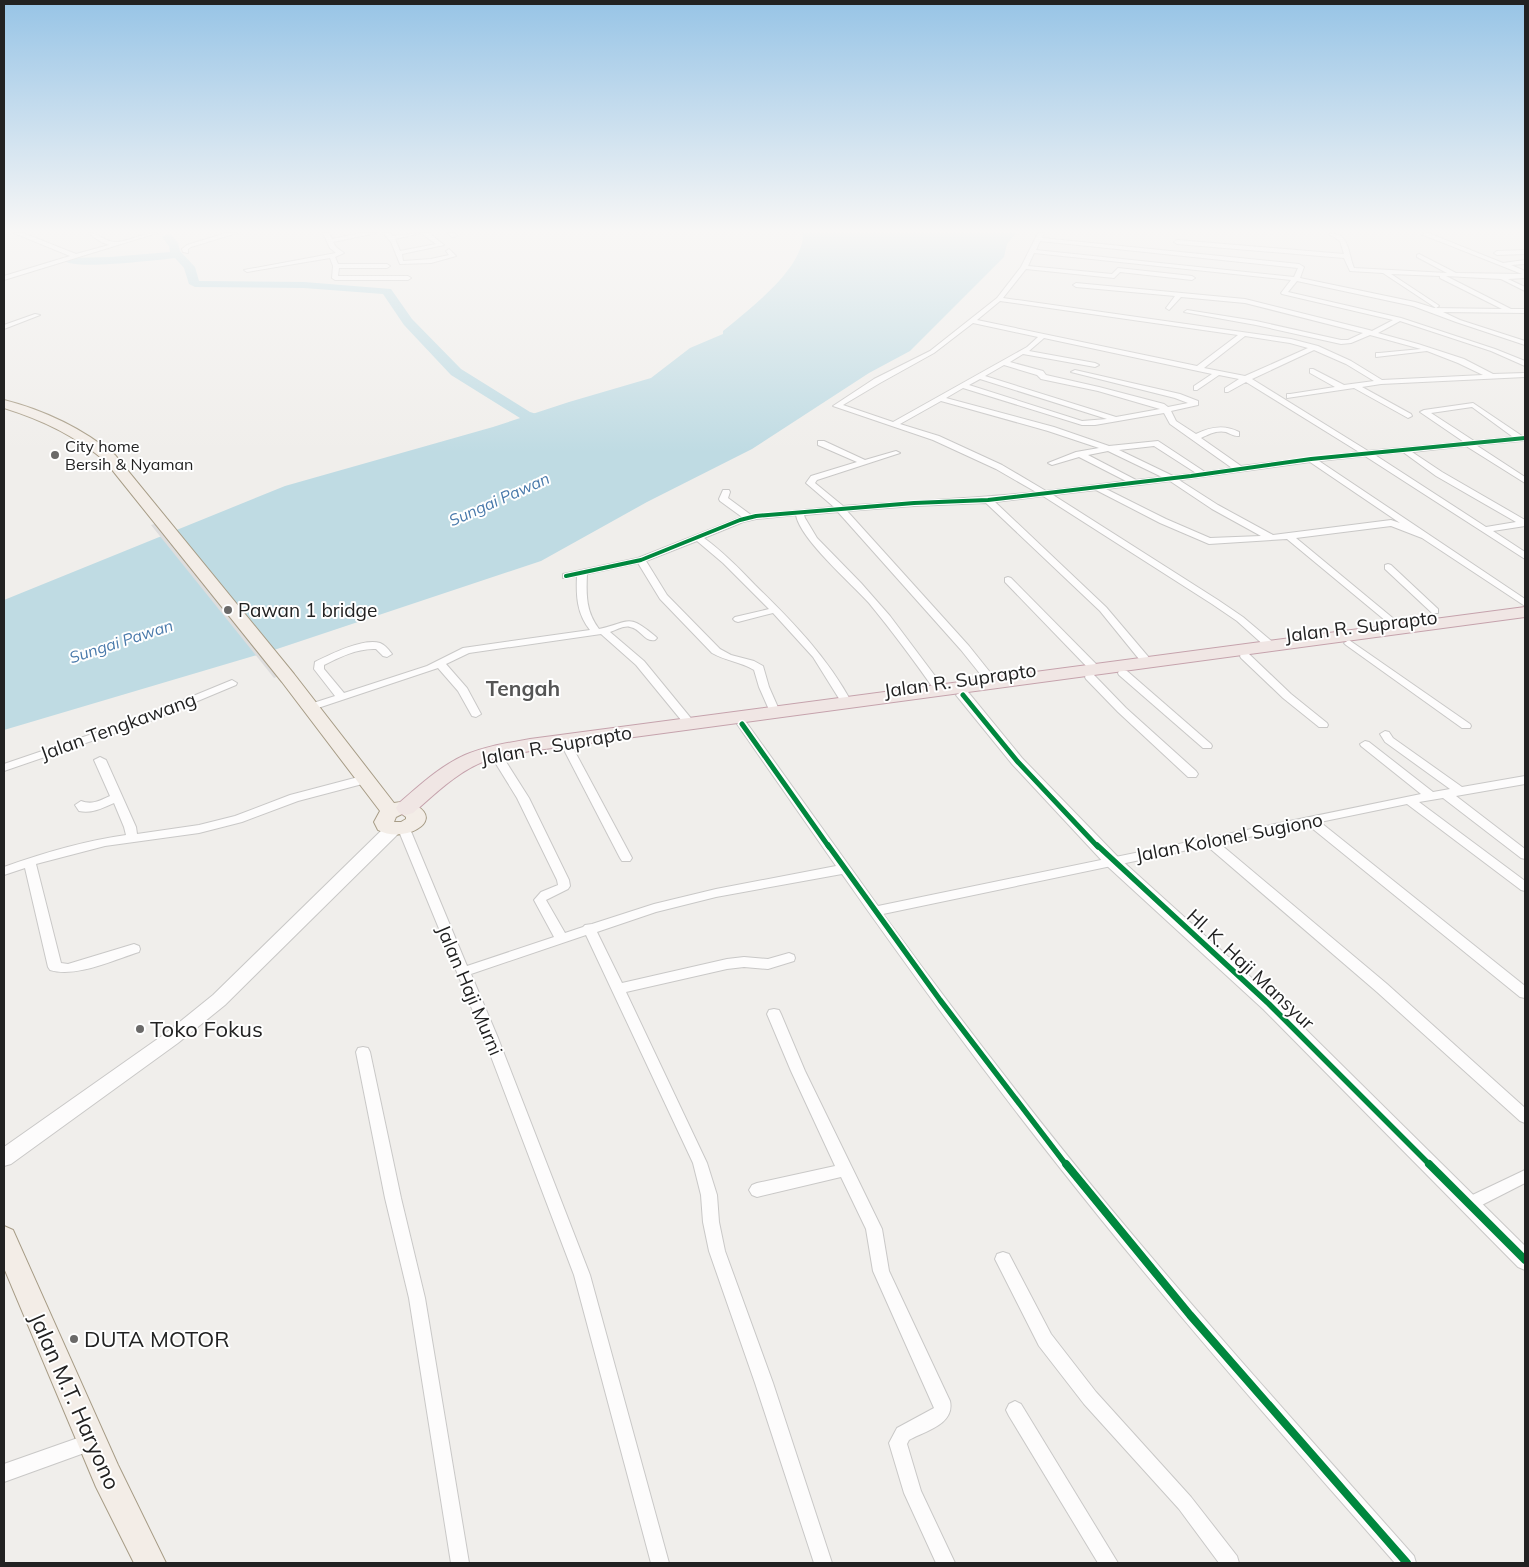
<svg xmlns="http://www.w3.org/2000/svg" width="1529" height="1567" font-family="Mulish,sans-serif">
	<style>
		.water { fill: #bfdbe3 }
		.pier { fill: #dedddd }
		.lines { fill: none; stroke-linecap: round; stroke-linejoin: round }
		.river { fill: #bfdbe3; fill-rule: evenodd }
		.minor-casing { stroke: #c9c8c7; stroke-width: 2 }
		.tertiary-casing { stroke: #c9c8c7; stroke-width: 2 }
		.primary-casing { stroke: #a79c86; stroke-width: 2 }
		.trunk-casing { stroke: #c5a2ac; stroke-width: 2 }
		.minor { fill: #fdfcfc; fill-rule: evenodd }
		.tertiary { fill: #fdfcfc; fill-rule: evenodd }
		.primary { fill: #f3ede7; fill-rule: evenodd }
		.trunk { fill: #f0e6e4; fill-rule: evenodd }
		.cycleway-far3-casing { stroke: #fff; stroke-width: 6 }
		.cycleway-far2-casing { stroke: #fff; stroke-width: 8 }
		.cycleway-far1-casing { stroke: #fff; stroke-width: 9 }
		.cycleway-casing { stroke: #fff; stroke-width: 11 }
		.cycleway-far3 { stroke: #00873e; stroke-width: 4 }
		.cycleway-far2 { stroke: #00873e; stroke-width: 5 }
		.cycleway-far1 { stroke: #00873e; stroke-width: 5.5 }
		.cycleway { stroke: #00873e; stroke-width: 8 }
		.poi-dot { fill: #6a6968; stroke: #fff; stroke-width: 2 }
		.labels { text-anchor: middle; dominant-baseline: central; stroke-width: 4; stroke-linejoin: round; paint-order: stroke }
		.far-poi-label { font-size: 16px; fill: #222; stroke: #fff; text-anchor: start }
		.far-water-label { font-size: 16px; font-style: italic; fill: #4a7aab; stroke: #fff }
		.poi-label { font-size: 19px; fill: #222; stroke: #fff; text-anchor: start }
		.street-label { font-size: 19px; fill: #222; stroke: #fff }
		.quarter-label { font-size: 21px; font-weight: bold; fill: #555; stroke: #fff }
		.near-poi-label { font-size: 22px; fill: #222; stroke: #fff; text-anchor: start }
		.near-street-label { font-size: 22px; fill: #222; stroke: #fff }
	</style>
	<rect width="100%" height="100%" fill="#f0eeeb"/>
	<path class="water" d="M803,233H1016L1007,244L1004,257L910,351L869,373L752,449L647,502L541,561L274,650L4,730V600L285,486L493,427L569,402L651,378L690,348L723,334V331C748,310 804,269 803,233Z"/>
	<path class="pier" d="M164,521L289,672L274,678L151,525Z"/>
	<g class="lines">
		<path class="river" d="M167,234L171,235L178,243L180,251L195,267L199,281L304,282L391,289L412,319L461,369L530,412L553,419L555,422L548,426L520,418L451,375L404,325L383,294L304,288L195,287L189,284L184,268L175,258C157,260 74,270 65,261L70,258L110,257L170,252L169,246L162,237Z"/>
		<defs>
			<g id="minor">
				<path d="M14,233H23L76,254L109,245L101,242L88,233C99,233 104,241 114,242C125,243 142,233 157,233L4,280V276L70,256Z"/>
				<path d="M226,233H237L191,247L188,249V253L183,252L182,249L187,245Z"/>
				<path d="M323,233H329L332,239L361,233H376L333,242L336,247L344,253L335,257L338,264H387L390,266L387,268H339L338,276H408L411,278L408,280H335L332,278L333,266L330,258L247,272L244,270L336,253L330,248Z"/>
				<path d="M383,233H390L392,236L421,233L395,239L400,251L436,244L421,233H429L444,245L402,254L403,261L431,259L449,255L446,251L449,249L456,256L431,263L400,264L391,242Z"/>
				<path d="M448,233H455L457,236L452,237Z"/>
				<path d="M1038,233H1044L1042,238L1299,264L1304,267L1300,278L1415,302L1434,308L1502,309L1440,278V276L1391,274L1438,305L1439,306L1436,308L1383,273L1350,271L1344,258L1177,244L1174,242L1177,240L1344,254L1340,241L1329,234C1350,231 1348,255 1354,268L1447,273L1417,257V255L1419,254L1456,273L1522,274L1421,234L1428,233L1503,263L1525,260V264L1511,265L1525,271V278L1508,279L1525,287V291L1501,279L1446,276L1511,309H1525V313L1443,312L1460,320L1525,341V345L1456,322L1413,306L1297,281L1288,292L1401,318L1495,349L1525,361V366L1491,351L1400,321L1378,333L1418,344L1464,359L1493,374L1525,373V377L1381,384L1362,387L1411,414L1412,416L1408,418L1354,388L1287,398V394H1290L1335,387L1310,373V369H1313L1344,385L1374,381L1346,364L1314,350L1252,379L1368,451L1464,442L1420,412L1424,410L1473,403L1522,436H1525V440L1521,441L1476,445L1525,477V483L1466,446L1412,452L1442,472L1525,520V526L1493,531L1525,552V559L1365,456L1319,461L1525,599V606L1422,538L1391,526L1296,538L1406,629L1404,631H1398L1287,539L1209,544L1160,523L1096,490L1053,495L1218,600L1243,617L1275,644L1276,646L1275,648H1267L1237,621L1212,604L1043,496L995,502L1106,607L1151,660L1152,662L1151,664H1143L1100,611L986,503L914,506L847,511L969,646L997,681L998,683L997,685H989L961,650L838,512L804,515L805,518L817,538L861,583L890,616L944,688L945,690L944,692H936C915,662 893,632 869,603C851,583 800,539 796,515L756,519L743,522L704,538C723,552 739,568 755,585C792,621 827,657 852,703L851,705H843L813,657L773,613L738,622L735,621L733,619L735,617L769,609L723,563L697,541L646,561L667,595L720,649L731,655L754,661L763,666L769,687L780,712L779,714H771L770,712L759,687L754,670C741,662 726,661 712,653L660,599L638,563L587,574C586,595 586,612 599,629C631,622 627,613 655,636L657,638L655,640C644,642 641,629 630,627C625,625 616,630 610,632L644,661L694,722L695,724L694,726H686L636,665L601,634L469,653L446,664L467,688L481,714L476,717L472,716L458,691L438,668L315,709L311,710L306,707L307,705L335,696L314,669L315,662C331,654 363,638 380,643C385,645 389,650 392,654L387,657L383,656L376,649C358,648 340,657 324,665V669L344,693L427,666L463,648L590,630C577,614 576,596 577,576L563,578V574L638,558L742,517L720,501L719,499L723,490H729L730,492L728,498L751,515L834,507L806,483L811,476L857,462L818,445V441H824L865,460L896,451L900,453L817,480L815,483L843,506C907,501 972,499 1036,492L996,469L933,440L833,406L874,379L930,351L997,298L1021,267ZM1040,241L1298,268L1294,277L1036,250ZM1034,253L1291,280L1281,293L1282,294L1393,320L1372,331L1369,330L1245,299L1076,283L1073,285L1076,287L1175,296L1166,308L1169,310L1181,297L1245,303L1363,333L1348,340H1341L1256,321L1187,310L1184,312L1256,325L1341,344L1351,343L1370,335L1421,349L1379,353H1376V357L1427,351L1458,363L1483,375L1382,380L1351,361L1318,346L1291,339L1003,298L1026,269L1114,278L1120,272L1192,280L1195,278L1192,276L1118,268L1112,274L1028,266ZM1000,301L1238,335L1197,366L977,320ZM973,323L1038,337L1027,347L893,422L843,405L880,383L934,353ZM1245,336L1290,343L1308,348L1245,376L1204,368ZM1044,338L1212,374L1194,386V390H1197L1219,375L1239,379L1225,388V392H1228L1246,382L1359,452L1241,466L1201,438C1209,434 1217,430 1226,432C1231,434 1233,436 1239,436V432C1224,424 1210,427 1196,434L1176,421L1171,411L1198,405V401L1180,394L1075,370L1071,372L1175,398L1188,403L1168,407L1164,404L1099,387L1046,375L1043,371L1010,362L1023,354L1095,367L1099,365L1095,363L1029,351ZM1004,365L1037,375L1041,379L1098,391L1160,409L1116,417L985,376ZM980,379L1107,419L1082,421L969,385ZM963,388L1082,425H1095L1164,413L1170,424L1232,468L1205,472L1158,441L1109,446L1054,427L946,398ZM941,401L1048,431L1099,448L1076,452L1048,463L1052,465L1079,457L1126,481L1046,491L1002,465L939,436L900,424ZM1472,407L1513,437L1474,441L1431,413ZM1154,446L1196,473L1173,476L1119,450ZM1108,451L1162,477L1136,480L1088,455ZM1403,452L1436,476L1516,522L1486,527L1375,455ZM1310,462L1400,523L1391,520L1273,535L1218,505L1179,480ZM1170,481L1212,509L1261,536L1210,538L1166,519L1106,489Z"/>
				<path d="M1525,250V254L1497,255L1494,253L1497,251Z"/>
				<path d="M35,314L40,315L4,329V325Z"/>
				<path d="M1388,564L1391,565L1438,609V613H1432L1385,569V565Z"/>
				<path d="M1008,577L1011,578L1099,667L1100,669L1099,671H1091L1005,582V578Z"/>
				<path d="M1349,640L1470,724L1471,726L1470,728H1462L1346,645L1344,643Z"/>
				<path d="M1245,653L1249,654L1291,694L1327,723L1328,725L1327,727H1319L1283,698L1241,658L1240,656L1241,654Z"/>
				<path d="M1123,670L1127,671L1211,744L1212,746L1211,748H1203L1119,675L1118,673L1119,671Z"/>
				<path d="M1090,674L1094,675L1126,708L1196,771L1198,774L1196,777H1188L1118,712L1086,679L1085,677L1086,675Z"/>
				<path d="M232,680L237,683L236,685L150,721L4,771V764L142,717Z"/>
				<path d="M742,721L746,722L878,906L1421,794L1361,746L1360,744L1365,741L1369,742L1433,792L1450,789L1385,742L1380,734L1385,731L1389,732L1393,738L1462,787L1525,776V784L1456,796L1525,849V859L1521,858L1443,798L1419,802L1525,881V891L1521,890L1407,804L1320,822L1525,986V998L1520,997L1308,825L1219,843L1387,984L1525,1108V1123L1520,1121L1377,992L1207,846L883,914C956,1014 1032,1113 1111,1209C1209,1327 1312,1441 1414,1556L1416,1563H1395C1295,1449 1195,1336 1100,1218C1010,1107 924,991 842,874L716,897L656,912L597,932L622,983L727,959L744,957L768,959L789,953L794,955L795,958L794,961L768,969L744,967L727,969L626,992L707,1163L717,1195L719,1222L725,1251L773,1383L832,1563H814L755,1383L709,1251L703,1222L701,1195L693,1163L586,935L471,974L498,1038L590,1275L669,1563H651L574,1275L484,1038L398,829L404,825L410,829L467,966L554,937L534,900L541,892L558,885L557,880L517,798L493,759L495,757H503L529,798L569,880L570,886L568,889L546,900L565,933L583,927L585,925L592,924L654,904L716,889L836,866L737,724Z"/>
				<path d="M568,745L573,748L632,858L630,861H622L620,858L563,748Z"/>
				<path d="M100,757L106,760L136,827L137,834L199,825L235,816L290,795L366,775L372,779L370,782L298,801L242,822L199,833L105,846L36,864L61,963L68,964L134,944L139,946L140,949L139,952C113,960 76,978 50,970L48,967L25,868L4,875V867C43,853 84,841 126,835L124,827L114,803C103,808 91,814 79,811L75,805L81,801C92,805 99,801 110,796L94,760Z"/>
				<path d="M774,1009L779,1010L781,1014L805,1071L882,1229L889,1271L950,1401C955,1424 926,1431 909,1440L907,1444L921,1491L955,1563H936L904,1493L889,1443L897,1428L934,1408L873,1271L866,1229L841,1177L757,1197L752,1195L749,1190L752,1185L757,1183L835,1166L791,1071L767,1014L769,1010Z"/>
				<path d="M363,1047L368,1048L370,1052L401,1198L425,1298L469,1563H451L409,1298L385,1198L356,1052L358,1048Z"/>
				<path d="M1525,1170V1183L1474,1209L1469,1211L1464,1209L1461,1204L1464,1199Z"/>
				<path d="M1003,1252L1009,1254L1051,1334L1096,1392L1191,1497L1237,1556L1239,1563H1219L1179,1509L1084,1404L1039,1346L995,1259L997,1254Z"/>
				<path d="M1015,1401L1021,1404L1118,1563H1098L1009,1416L1006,1410L1009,1404Z"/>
				<path d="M92,1433L98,1436L101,1442L98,1448L4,1482V1464Z"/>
			</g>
			<g id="tertiary">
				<path d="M963,691L968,692L1022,758L1118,857L1275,999L1525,1246V1270L1518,1267L1263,1009L1106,865L1012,764L956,695Z"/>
				<path d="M393,824L399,825L401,829L399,833L225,1005L178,1043L11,1164L4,1166V1147L166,1033L213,995L387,825Z"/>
			</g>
			<g id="primary">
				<path d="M4,400C44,410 83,429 115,455L294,674L394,803C403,801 409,802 417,806C444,822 403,844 378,830L374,822L380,811L282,682L105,461C76,436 40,419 4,408ZM402,814L406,817V819L401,822H394L396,817Z"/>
				<path d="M4,1226L13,1230L118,1465L166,1563H134L96,1487L4,1268Z"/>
			</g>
			<path id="trunk" d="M1525,607V617L530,751C515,754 499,756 485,761C458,771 435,794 413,813L406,815L399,813L396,808L399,803C419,786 440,766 465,755C486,746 508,743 530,739Z"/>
		</defs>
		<use href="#minor" class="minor-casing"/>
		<use href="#tertiary" class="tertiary-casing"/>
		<use href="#primary" class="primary-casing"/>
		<use href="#trunk" class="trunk-casing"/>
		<use href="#minor" class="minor"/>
		<use href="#tertiary" class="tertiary"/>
		<use href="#primary" class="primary"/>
		<use href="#trunk" class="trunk"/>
		<defs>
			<path id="cycleway-far3" d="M566,576L641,560L740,520L756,516L914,503L988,500L1191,476L1311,459L1525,438"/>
			<g id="cycleway-far2">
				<path d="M963,695L1017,761L1098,847"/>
				<path d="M742,724L829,847"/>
			</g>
			<g id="cycleway-far1">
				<path d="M828,845L940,1000L1067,1166"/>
				<path d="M1097,845L1269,1004L1431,1166"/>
			</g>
			<g id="cycleway">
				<path d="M1066,1164L1190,1315L1407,1563"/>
				<path d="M1429,1164L1525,1260"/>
			</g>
		</defs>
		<use href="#cycleway-far3" class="cycleway-far3-casing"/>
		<use href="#cycleway-far2" class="cycleway-far2-casing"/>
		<use href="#cycleway-far1" class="cycleway-far1-casing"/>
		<use href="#cycleway" class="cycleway-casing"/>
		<use href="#cycleway-far3" class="cycleway-far3"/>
		<use href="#cycleway-far2" class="cycleway-far2"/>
		<use href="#cycleway-far1" class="cycleway-far1"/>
		<use href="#cycleway" class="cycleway"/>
	</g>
	<linearGradient id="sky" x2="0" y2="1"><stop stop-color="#97c4e6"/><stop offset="0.51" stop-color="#f8f7f6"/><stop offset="1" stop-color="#f8f7f6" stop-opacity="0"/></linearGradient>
	<rect width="1529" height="453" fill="url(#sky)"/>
	<g class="poi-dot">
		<circle cx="55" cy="455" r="5"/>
		<circle cx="228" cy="610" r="5"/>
		<circle cx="140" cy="1029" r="5"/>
		<circle cx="74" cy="1339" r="5"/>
	</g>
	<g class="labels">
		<g class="far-poi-label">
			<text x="65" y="446">City home<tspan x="65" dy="18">Bersih &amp; Nyaman</tspan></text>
		</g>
		<g class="far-water-label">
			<text transform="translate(499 499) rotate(-24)">Sungai Pawan</text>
			<text transform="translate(121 641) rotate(-18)">Sungai Pawan</text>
		</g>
		<g class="poi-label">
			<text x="238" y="610">Pawan 1 bridge</text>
		</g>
		<g class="street-label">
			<text transform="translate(1361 626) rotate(-7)">Jalan R. Suprapto</text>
			<text transform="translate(960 680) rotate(-8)">Jalan R. Suprapto</text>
			<text transform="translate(118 726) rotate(-20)">Jalan Tengkawang</text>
			<text transform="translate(556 745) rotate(-10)">Jalan R. Suprapto</text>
			<text transform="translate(1229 837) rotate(-11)">Jalan Kolonel Sugiono</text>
			<text transform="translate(1251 969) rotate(43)">Hl. K. Haji Mansyur</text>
			<text transform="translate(470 990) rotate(67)">Jalan Haji Murni</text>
		</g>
		<g class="quarter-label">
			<text x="523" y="688">Tengah</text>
		</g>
		<g class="near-poi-label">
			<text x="150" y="1029">Toko Fokus</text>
			<text x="84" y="1339">DUTA MOTOR</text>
		</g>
		<g class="near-street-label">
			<text transform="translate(75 1401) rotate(66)">Jalan M.T. Haryono</text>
		</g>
	</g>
	<rect width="1529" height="1567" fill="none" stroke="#222222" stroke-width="10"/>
</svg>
